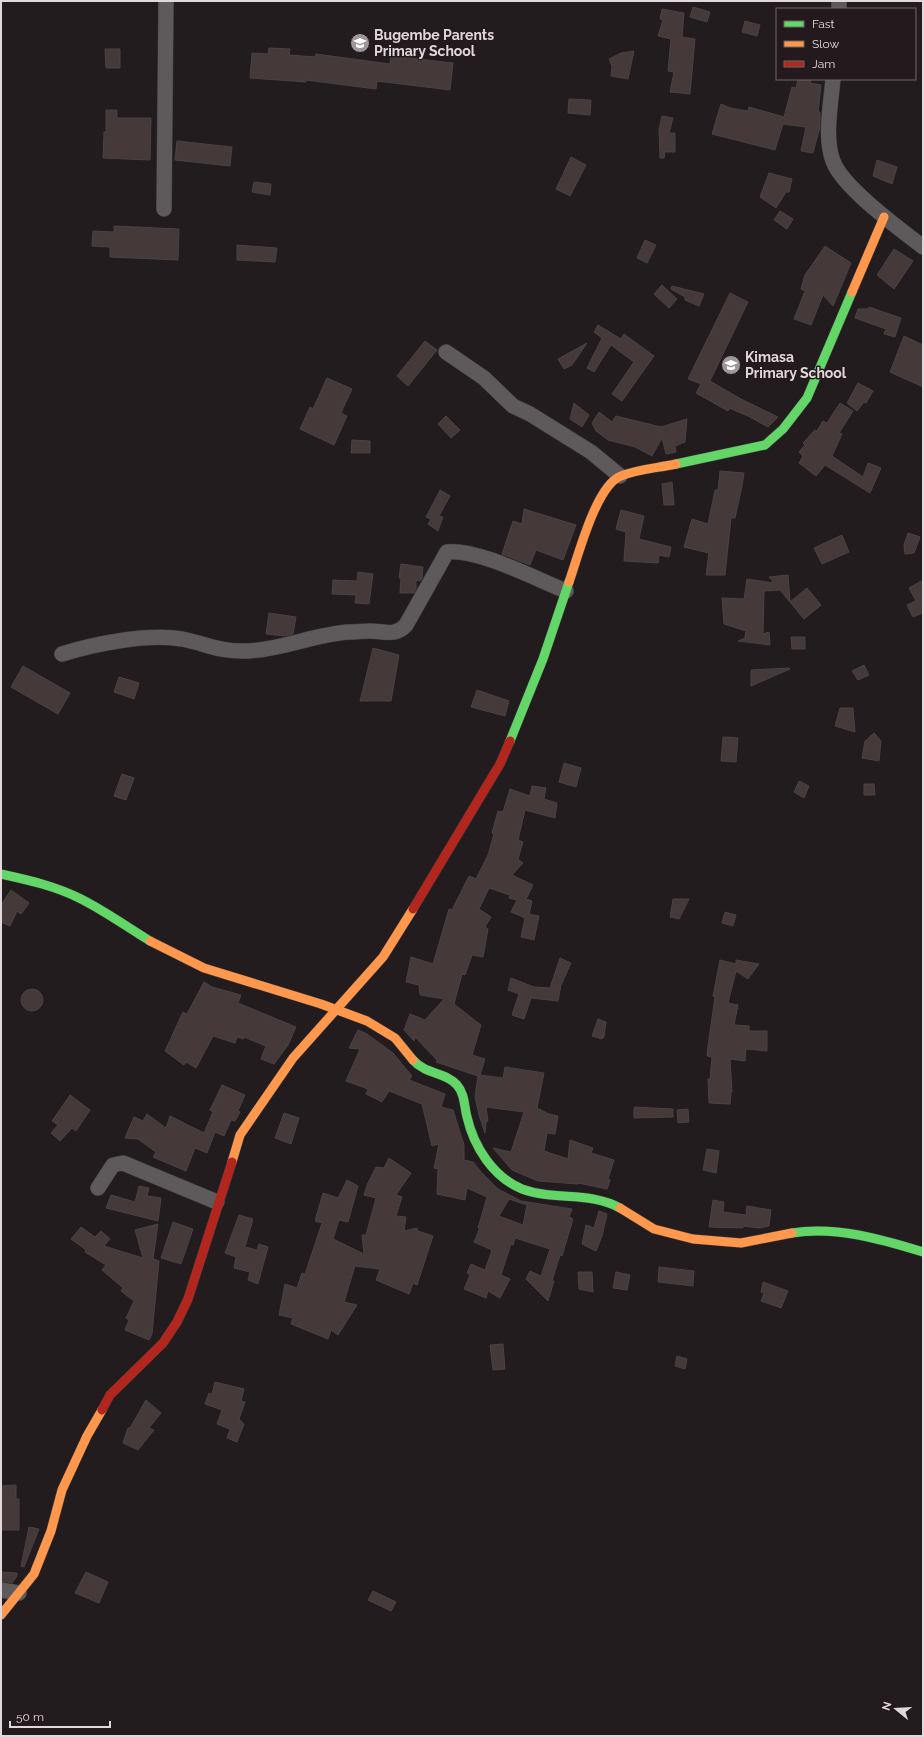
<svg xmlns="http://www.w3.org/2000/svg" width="924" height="1737" font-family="Raleway,sans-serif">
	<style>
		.building { fill: #46393a; stroke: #484344; fill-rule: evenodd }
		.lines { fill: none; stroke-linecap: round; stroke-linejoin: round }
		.street-casing { stroke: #3e393b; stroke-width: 16 }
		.fast-casing { stroke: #3e393b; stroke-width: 10 }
		.slow-casing { stroke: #3e393b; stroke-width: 10 }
		.jam-casing { stroke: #3e393b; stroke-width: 10 }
		.street { stroke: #5e595b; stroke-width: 15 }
		.fast { stroke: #63d668; stroke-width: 9 }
		.slow { stroke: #ff974d; stroke-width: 9 }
		.jam { stroke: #b3261e; stroke-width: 9 }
		.labels { text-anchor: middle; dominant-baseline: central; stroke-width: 3; stroke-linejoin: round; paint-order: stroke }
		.poi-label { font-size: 14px; font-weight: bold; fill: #e0d8db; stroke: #241a1e; text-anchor: start }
	</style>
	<rect width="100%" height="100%" fill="#221c1f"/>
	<g class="building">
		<path d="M693,7L710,12L707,22L690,17Z"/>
		<path d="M662,9L684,13L682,37L695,39L690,94L670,92L674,72L668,71L671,39L658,36L663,20L660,19Z"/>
		<path d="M745,21L760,25L757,36L742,32Z"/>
		<path d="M269,48L290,49L289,55L315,57L316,54L390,64L391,56L453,63L450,90L377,81L376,89L306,80V82L250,78L252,53L268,54Z"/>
		<path d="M105,49H120V68H106Z"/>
		<path d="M634,51L628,79L611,76L612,66L609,59L621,53Z"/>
		<path d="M798,79H811L810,83L821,85L818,112H820V127L813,153L801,151L806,127L783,124L775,150L712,134L721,104L730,108L748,111L749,107L784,117L792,87L796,88Z"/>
		<path d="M569,99L591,100L590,115L568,113Z"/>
		<path d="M106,110H117V118H151L150,160L103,158L104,132H106Z"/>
		<path d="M662,116L673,118L669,133H675V152H665L664,158H660L659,130Z"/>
		<path d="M177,141L232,147L230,166L175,160Z"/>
		<path d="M571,157L586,165L570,196L556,189Z"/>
		<path d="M877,160L897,167L892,184L873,176Z"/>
		<path d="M769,173L792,179L789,192H786L776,208L760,197Z"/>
		<path d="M254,182L271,184L270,195L252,192Z"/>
		<path d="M780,211L793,219L787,229L774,220Z"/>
		<path d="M114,226L179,229L178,260L110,257V247L92,246L93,231L114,232Z"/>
		<path d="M645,240L656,245L647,263L637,258Z"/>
		<path d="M237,245L277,248L275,262L237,260Z"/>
		<path d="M825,246L851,263L833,306L823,295L811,325L794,319L805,291L801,289L805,275Z"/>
		<path d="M894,249L913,261L894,289L877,275Z"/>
		<path d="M662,285L677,299L669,308L654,294Z"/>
		<path d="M672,286L704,294L699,306L685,300V297L671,289Z"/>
		<path d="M730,293L748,302L710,381L741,399L778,417L768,427L748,416L729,408L728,411L696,393L701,384L688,379Z"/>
		<path d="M869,307L901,318L895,337L884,334L886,329L855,318L858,309H868Z"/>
		<path d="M598,325L621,339L624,334L654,356L622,401L612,394L634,362L611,345L594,372L587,368L602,338L594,332Z"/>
		<path d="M904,336L923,345V387L890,372Z"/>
		<path d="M425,341L437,350L408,386L397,376Z"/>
		<path d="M587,343L572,365L564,369L558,359Z"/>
		<path d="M327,378L352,389L341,413L347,416L334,445L300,429L310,407L313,409Z"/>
		<path d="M858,383L873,391L866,403L864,402L857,411L847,403Z"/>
		<path d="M574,403L589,415L582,427L570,419Z"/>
		<path d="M840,403L853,411L839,433L842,434L832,456L863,477L868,463L881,468L870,493L825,465L816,476L799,463L803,456L799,452L805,445L803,443L815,430L817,431L823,421L827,423Z"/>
		<path d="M599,412L612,422L616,416L661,427L687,419L685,442L675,446L676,452L666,454L662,438L652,456L635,447L608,440L596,431L592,423Z"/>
		<path d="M446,416L460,430L451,438L438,424Z"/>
		<path d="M352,440L370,441V453H351Z"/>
		<path d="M720,471L744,473L742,486L735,518H731L725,575H706L709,553L684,547L692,519L708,524L715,490H718Z"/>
		<path d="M672,482L674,505H664L662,484Z"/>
		<path d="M440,490L450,496L439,516L443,517L438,531L428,524L431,519L426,517Z"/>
		<path d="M524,509L576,525L563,560L536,550L530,565L502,554L513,521L522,524Z"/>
		<path d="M621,510L644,516L639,539L671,547L669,557L659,555L658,563L624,561L626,532L616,529Z"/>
		<path d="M908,533L920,537L914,553L905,554L904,545Z"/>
		<path d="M842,535L849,552L822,564L814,548Z"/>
		<path d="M401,564L423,567L422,578L420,581L416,580V589L414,593H400L401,578H399Z"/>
		<path d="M358,572L373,574L369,604L355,603L356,595L332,594L333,580L357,581Z"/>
		<path d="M788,575L790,602L807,588L821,605L804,619L780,590L764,591L763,634L769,632L770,645L738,641L745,638L746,631L724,624L722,598L744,599L747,579L774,583L769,577Z"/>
		<path d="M923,580V613L913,617L907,605L916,601L909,588Z"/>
		<path d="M269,613L296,617L293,634L284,636L266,634Z"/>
		<path d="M791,637H805V649H792Z"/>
		<path d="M373,648L399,655L391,701H360Z"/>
		<path d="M864,665L869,675L858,680L852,671Z"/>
		<path d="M23,666L70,693L58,714L11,687Z"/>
		<path d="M789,668L790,669L751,686V670Z"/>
		<path d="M119,677L139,683L134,699L114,692Z"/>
		<path d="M477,690L509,701L505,716L471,707Z"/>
		<path d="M840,708H853L855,732L835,726Z"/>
		<path d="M874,733L881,741L879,761L862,758L865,741Z"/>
		<path d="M723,737L738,738L736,762L721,761Z"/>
		<path d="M564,763L581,768L576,787L559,782Z"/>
		<path d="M122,774L134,778L126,800L114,796Z"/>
		<path d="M799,781L809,786L804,798L794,792Z"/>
		<path d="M864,784H874L875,795H864Z"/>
		<path d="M532,786L546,788L544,799L557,803L555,818L525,810L518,840L523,842L518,859L523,863L512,875L533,885L526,899L532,901L529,914L539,916L534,940L521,937L525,918L511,912L517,900L509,898L510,895L489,888L479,909L491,917L485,927L488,929L483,957L472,955L465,975L462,974L454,1004L481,1025L472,1055L485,1059L480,1075L503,1078L505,1067L544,1073L537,1108L549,1114L558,1116L555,1134L547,1133L544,1151L568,1159L570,1140L593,1148L591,1153L614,1160L608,1179L610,1180L607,1189L578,1183V1184L538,1181L512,1170L493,1148L511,1152L524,1112L486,1107L488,1121L486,1122L485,1133L479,1115L475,1097L478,1076L436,1062L437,1060L415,1037L414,1041L404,1030L410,1014L425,1020L444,999L420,995L419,985L406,982L411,957L433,964L449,909L452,910L469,876L476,879L488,855L494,834L492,833L498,811L503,812L510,789L530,796Z"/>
		<path d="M11,890L29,903L21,914L17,911L10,926L1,922V905Z"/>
		<path d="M673,899H689L679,919L670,917Z"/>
		<path d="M725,912L736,915L733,926L722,923Z"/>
		<path d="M560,958L571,963L561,985L558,1001L531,998L524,1019L512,1015L519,994L508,990L511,978L534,987L550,988Z"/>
		<path d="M720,960L736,964V960L759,964L748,979L736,971L728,1003L738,1005L734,1025L749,1026V1031H767V1051L746,1049L745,1061L730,1059L732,1092H731L730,1104L709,1103L708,1079H710L712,1057L707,1056L708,1046L715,997L713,996Z"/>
		<path d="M204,982L212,987L241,995L238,1003L296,1027L288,1045L274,1064L261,1059L266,1046L244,1037V1039L237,1037L235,1043L213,1036L196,1068L186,1062L184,1065L165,1051L183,1012L187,1014Z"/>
		<circle cx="32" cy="1000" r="11"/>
		<path d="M598,1019L606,1022L604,1037L602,1039L592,1036Z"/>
		<path d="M358,1030L367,1034L393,1053L412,1076L409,1080L445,1094L441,1107L453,1110L464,1145V1160L473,1162L482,1173L498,1189L521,1201L572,1209L569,1217L573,1219L562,1256L560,1255L552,1281H554L548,1301L526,1279L530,1271L541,1276L550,1249L515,1238L513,1245L511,1244L501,1275L510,1279L500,1298L488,1291L486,1298L464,1289L470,1275L467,1273L471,1264L485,1270L492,1250L474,1242L480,1228H478L487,1197L467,1188L465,1200L437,1194L438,1169L434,1168L439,1144L432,1146L422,1104L389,1091L382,1102L366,1094L368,1089L346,1081L360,1049L349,1048ZM509,1199L527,1205L523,1225L499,1216Z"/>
		<path d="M222,1085L245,1095L238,1111L240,1112L235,1121L231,1120L224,1136L215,1132L207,1153L195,1148L186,1171L153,1157L156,1152L138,1139L125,1138L134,1117L143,1121L147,1114L166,1128L170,1116L204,1133L213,1112L210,1110Z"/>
		<path d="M70,1095L90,1110L76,1131L72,1128L60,1141L51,1133L58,1125L52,1121Z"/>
		<path d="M634,1107L673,1109V1117L634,1118Z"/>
		<path d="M688,1109L689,1122L678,1123L677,1110Z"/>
		<path d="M284,1113L299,1118L291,1144L275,1138Z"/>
		<path d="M707,1149L719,1151L716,1173L703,1170Z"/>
		<path d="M389,1158L411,1173L396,1195L402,1197L396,1216L406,1217L404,1231L417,1228L418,1231L433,1236L417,1285L413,1283L409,1294L376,1280L380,1269L355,1266L344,1302L357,1305L338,1335L331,1330L328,1339L291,1324L293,1318L279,1315L285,1284L297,1288L302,1273L305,1274L322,1223L315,1221L323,1193L338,1198L347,1180L358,1186L348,1222L339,1220L333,1239L364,1254L362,1235H366L376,1198L364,1195L367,1185L376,1167L384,1168Z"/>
		<path d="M139,1186L149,1188L147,1196L161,1198L158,1221L106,1208L111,1195L135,1202Z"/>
		<path d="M713,1200L724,1202L723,1212L746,1215L747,1206L771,1210L769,1226L760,1228L743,1226V1228L709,1227Z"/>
		<path d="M599,1211L607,1214L602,1236L596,1251L582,1244L586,1225L594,1228Z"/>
		<path d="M239,1215L253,1219L245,1247L257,1250L259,1244L268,1247L258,1284L248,1280L250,1272L234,1268L236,1257L225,1253Z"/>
		<path d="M173,1222L193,1229L181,1264L161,1258Z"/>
		<path d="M158,1224L153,1259L159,1261L152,1334L149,1340L125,1330L129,1320L126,1318L134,1301L121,1291L123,1288L102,1270L106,1265L85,1252L86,1250L71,1239L81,1227L95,1237L101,1231L110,1239L104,1246L143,1258L135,1230Z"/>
		<path d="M659,1267L694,1271L693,1286L658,1282Z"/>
		<path d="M578,1272H592L593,1292L579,1289Z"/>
		<path d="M616,1272L630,1275L627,1290L613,1288Z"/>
		<path d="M763,1282L788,1291L781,1308L761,1301L764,1293L761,1292Z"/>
		<path d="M503,1344L505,1369L493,1370L490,1345Z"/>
		<path d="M677,1356L687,1359L685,1369L675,1366Z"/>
		<path d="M215,1382L244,1389L241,1401L245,1402L239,1419L244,1424L237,1442L227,1438L230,1429L217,1424L222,1410L205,1404L209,1393L212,1394Z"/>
		<path d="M146,1400L161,1413L149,1428L154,1430L138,1450L123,1443L128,1428H130Z"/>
		<path d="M16,1485V1499H19V1530H2L1,1486Z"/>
		<path d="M29,1527L39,1529L24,1567L21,1566Z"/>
		<path d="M1,1572L17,1573V1576L12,1583L1,1581Z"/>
		<path d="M86,1572L108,1582L99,1603L75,1593Z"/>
		<path d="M373,1591L396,1602L391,1611L368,1600Z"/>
	</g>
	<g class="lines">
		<defs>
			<g id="street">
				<path d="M839,9V1"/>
				<path d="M833,79C831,103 824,138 833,161C842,187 900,229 923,247"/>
				<path d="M164,209L166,1"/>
				<path d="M446,352L484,378L513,406L530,414L591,452L620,476"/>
				<path d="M62,654C94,644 148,633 182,639C207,644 219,652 247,651C281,650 315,634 349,632C356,632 363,631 370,631C384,631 395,637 406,625L447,552C477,548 536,579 566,591"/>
				<path d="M98,1188L113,1165L123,1163L217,1202"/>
				<path d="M1,1590L19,1593"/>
			</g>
			<g id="fast">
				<path d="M676,464L765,445L783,429L807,398L852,292"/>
				<path d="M510,741L543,659L569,582"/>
				<path d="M1,874C28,880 56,886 81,899C105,911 127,927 150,941"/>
				<path d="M413,1060C426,1075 446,1072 457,1085C465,1094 464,1106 467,1117C474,1147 493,1177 522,1189C554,1201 590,1191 620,1208"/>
				<path d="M792,1233C836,1226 881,1239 923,1252"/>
			</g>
			<g id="slow">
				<path d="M852,292L884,217"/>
				<path d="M569,582C578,557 596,485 621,476C638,469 658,468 676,464"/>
				<path d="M150,941L204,968L321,1004L367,1021L395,1038L413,1060"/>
				<path d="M232,1162L240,1135L293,1058L383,957L413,909"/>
				<path d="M620,1208L654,1229L693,1239L741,1243L792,1233"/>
				<path d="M1,1615L34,1574L51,1531L62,1490L87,1436L102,1410"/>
			</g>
			<g id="jam">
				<path d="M413,909L500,764L510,741"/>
				<path d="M102,1410L110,1395L163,1343L177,1322L188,1299L232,1162"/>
			</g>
		</defs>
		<use href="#street" class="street-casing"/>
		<use href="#fast" class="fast-casing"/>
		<use href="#slow" class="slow-casing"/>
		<use href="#jam" class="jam-casing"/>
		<use href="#street" class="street"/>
		<use href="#fast" class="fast"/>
		<use href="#slow" class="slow"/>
		<use href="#jam" class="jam"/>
	</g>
	<defs>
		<symbol id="school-disc" viewBox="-11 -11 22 22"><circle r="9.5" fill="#9e9699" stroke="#241a1e"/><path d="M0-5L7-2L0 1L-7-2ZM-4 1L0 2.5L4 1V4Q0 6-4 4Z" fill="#fff"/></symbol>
	</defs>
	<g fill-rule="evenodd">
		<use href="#school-disc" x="349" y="32" width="22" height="22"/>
		<use href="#school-disc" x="720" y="354" width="22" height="22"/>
	</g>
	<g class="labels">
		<g class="poi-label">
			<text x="374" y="35">Bugembe Parents<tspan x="374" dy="16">Primary School</tspan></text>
			<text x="745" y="357">Kimasa<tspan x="745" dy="16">Primary School</tspan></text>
		</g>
	</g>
	<rect width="924" height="1737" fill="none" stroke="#e0d8db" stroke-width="4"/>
	<rect x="776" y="8" width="140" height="72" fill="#241a1e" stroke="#6f666a"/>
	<rect x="784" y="21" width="20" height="6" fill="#63d668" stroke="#6f666a"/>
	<text x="812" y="28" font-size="12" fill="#e0d8db">Fast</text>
	<rect x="784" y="41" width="20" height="6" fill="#ff974d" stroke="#6f666a"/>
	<text x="812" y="48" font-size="12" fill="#e0d8db">Slow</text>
	<rect x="784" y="61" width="20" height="6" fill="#b3261e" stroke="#6f666a"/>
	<text x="812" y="68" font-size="12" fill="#e0d8db">Jam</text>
	<g transform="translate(896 1709) rotate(288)" stroke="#241a1e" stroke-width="3" paint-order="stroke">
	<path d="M0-3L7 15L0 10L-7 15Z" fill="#e0d8db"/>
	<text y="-6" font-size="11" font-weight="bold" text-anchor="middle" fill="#e0d8db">N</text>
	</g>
	<path d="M10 1721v6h100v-6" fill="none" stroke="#e0d8db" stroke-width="2"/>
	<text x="16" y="1721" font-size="12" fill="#e0d8db" stroke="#241a1e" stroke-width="3" paint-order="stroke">50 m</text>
</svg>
